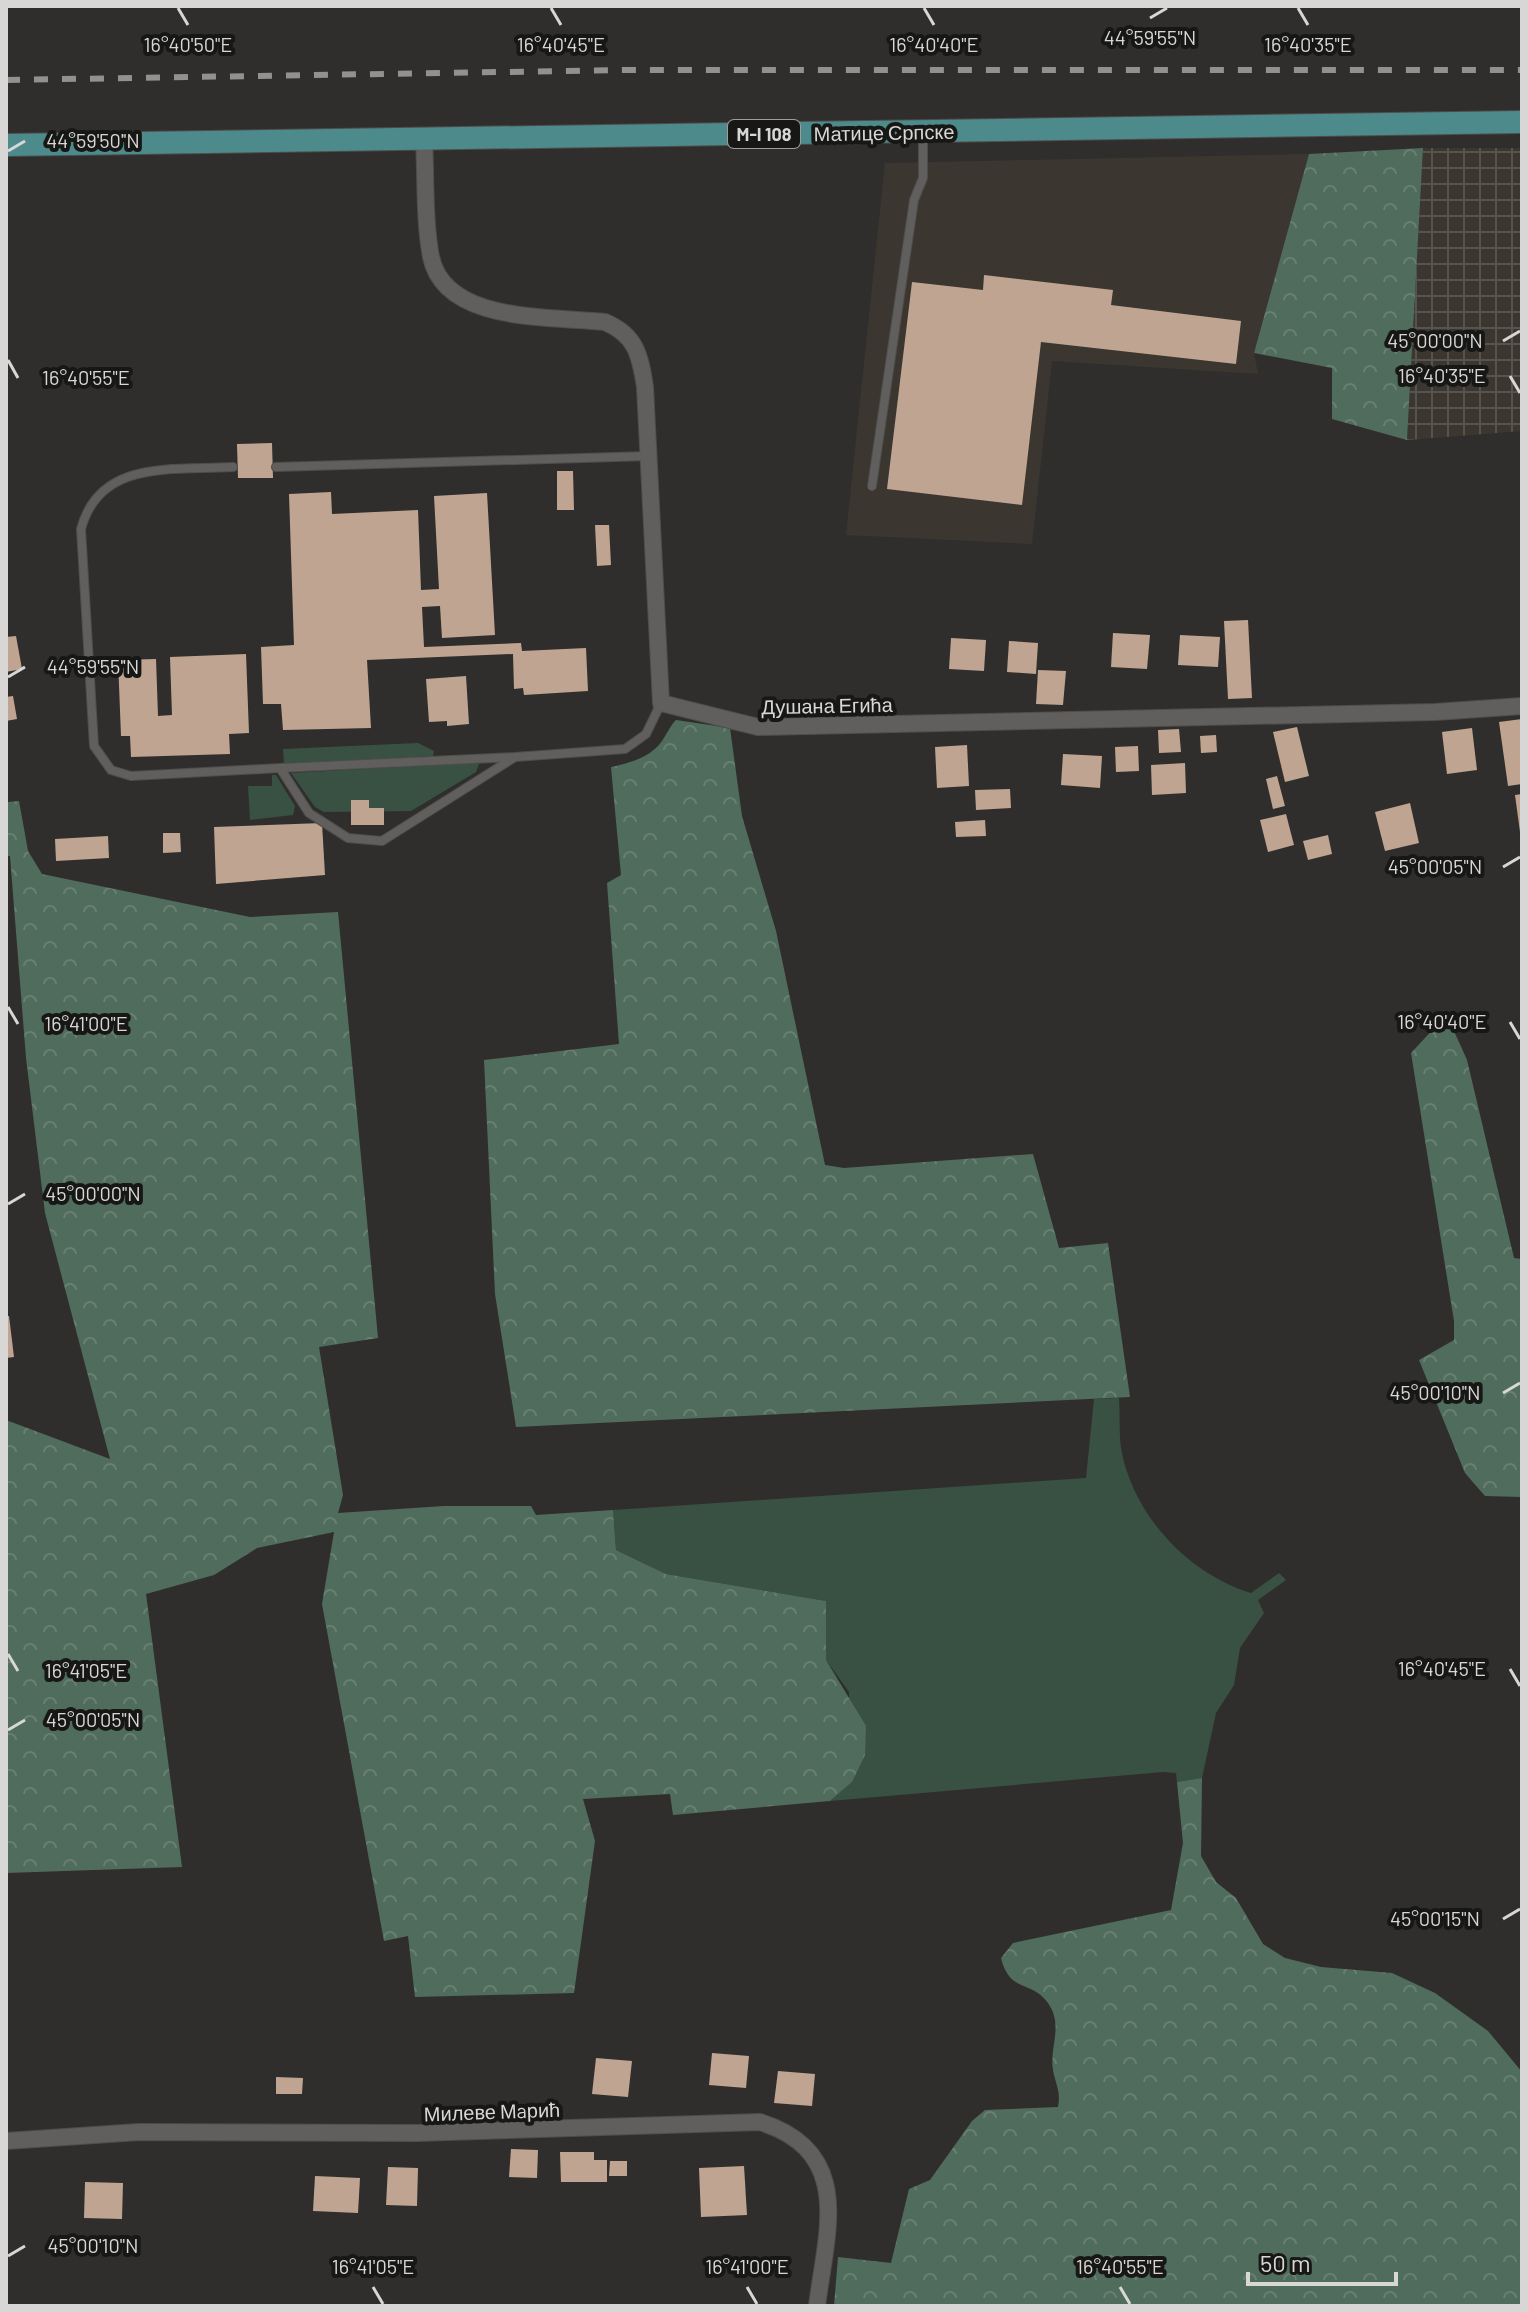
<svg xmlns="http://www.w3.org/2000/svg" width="1528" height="2312" font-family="Barlow,sans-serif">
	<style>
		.built { fill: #3b3730 }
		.industrial { fill: url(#industrial-grid) }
		.grass { fill: #385143 }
		.forest { fill: url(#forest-crowns) }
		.building { fill: #bfa591 }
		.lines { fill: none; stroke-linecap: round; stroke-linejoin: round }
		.service-casing { stroke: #4e4d4b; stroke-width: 10 }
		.minor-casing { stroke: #4e4d4b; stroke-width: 18 }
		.primary-casing { stroke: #4e4d4b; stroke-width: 24 }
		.service { stroke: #605f5d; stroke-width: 8 }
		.minor { stroke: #605f5d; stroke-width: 16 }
		.primary { stroke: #4d8a8c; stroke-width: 22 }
		.rail { stroke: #939190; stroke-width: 6; stroke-dasharray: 14 14; stroke-linecap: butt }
		.ticks { fill: none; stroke: #d8d7d6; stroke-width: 3 }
		.labels { text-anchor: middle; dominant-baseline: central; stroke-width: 8; stroke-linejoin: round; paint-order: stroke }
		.shield { fill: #171716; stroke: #9e9d9c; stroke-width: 2 }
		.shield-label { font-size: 18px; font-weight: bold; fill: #d8d7d6 }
		.street-label { font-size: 20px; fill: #d8d7d6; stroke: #171716 }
		.ticks-label { font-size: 20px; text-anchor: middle; fill: #d8d7d6; stroke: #171716; stroke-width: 8; stroke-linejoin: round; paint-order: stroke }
	</style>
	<defs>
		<pattern id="industrial-grid" width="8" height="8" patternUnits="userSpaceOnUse" patternTransform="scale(2)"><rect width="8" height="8" fill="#3b3730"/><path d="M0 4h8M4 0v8" fill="none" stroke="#57534d"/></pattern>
		<pattern id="forest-crowns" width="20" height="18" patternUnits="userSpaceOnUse" patternTransform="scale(2)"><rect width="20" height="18" fill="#506c5c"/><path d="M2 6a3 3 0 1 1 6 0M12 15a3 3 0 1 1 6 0" fill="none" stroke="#688073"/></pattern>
	</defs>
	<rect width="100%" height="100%" fill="#302e2c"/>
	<path class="built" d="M1309,154L1254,353L1258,374L1052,361L1032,544L846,535L885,163Z"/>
	<path class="industrial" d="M1423,148H1522V431L1407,440Z"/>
	<g class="grass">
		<path d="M418,743L434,751L433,756L284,764L283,749Z"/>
		<path d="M470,763L479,764L476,772L411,811L324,812L315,807L291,773Z"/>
		<path d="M272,775H276L295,806L293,815L250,820L248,786H272Z"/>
		<path d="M1119,1398C1120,1414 1119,1432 1121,1448C1132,1514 1188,1574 1251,1593L1279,1573L1286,1580L1258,1600L1264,1613L1240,1648L1234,1685L1216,1713L1202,1778L1177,1782L1176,1773L1163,1772L830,1801L852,1782L849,1692L826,1660V1601L666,1574L616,1550L613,1510L1086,1478L1094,1399Z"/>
	</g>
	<g class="forest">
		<path d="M1423,148L1407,440L1332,419V368L1254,353L1309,154Z"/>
		<path d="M676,720L730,728L742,816L776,931L825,1165L844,1168L1033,1154L1059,1248L1108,1243L1130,1397L516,1427L495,1294L484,1060L619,1044L607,883L621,875L611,767C630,763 651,757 662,741C667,734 670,726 676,720Z"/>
		<path d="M7,757L8,802L19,801L28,851L42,874L250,917L338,912L378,1338L319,1347L343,1495L338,1513L444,1506H531L536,1515L613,1510L616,1550L666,1574L826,1601V1660L866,1726L865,1755L852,1782L830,1801L673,1815L670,1794L583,1799L595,1841L574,1993L415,1997L408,1936L384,1941L322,1604L334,1532L257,1548L214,1575L146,1594L182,1867L6,1873V1420L110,1459L45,1213L26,1058L10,856H6Z"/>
		<path d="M1449,1020L1467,1060L1514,1258L1522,1259V1497L1485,1496L1465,1473L1419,1360L1454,1340V1321L1411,1053L1438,1024Z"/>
		<path d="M1202,1778L1201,1856L1216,1882L1236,1898L1263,1944L1285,1958L1321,1967L1392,1973L1435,1993L1488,2031L1522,2072V2306H834L838,2257L891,2263L909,2189L930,2180L972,2121L985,2110L1058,2107C1061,2091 1056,2086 1053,2070C1049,2047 1064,2026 1048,2003C1031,1979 1010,1994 1001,1958L1013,1943L1171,1910L1183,1843L1177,1782Z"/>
	</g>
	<g class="building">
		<path d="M984,275L1113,290L1111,305L1241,321L1236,364L1041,342L1022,505L887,489L912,282L983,290Z"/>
		<path d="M272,443L273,478H238L237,444Z"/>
		<path d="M557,471H573L574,510H557Z"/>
		<path d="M331,492L332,514L418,510L421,590L439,589L434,496L487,493L495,635L442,638L440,606L422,607L424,647L521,643L522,651L586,648L588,691L524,695L523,688L514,689L513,654L367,660L371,728L283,730L281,704H263L261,647L294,645L289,494Z"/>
		<path d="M595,525H609L611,565L597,566Z"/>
		<path d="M1248,620L1252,698L1228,699L1224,621Z"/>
		<path d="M1113,633L1150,635L1147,669L1111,667Z"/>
		<path d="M1180,635L1220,637L1218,667L1178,665Z"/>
		<path d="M16,636L22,669L6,672V637Z"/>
		<path d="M951,638L986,640L984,671L949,669Z"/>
		<path d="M1009,641L1038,643L1036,674L1007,672Z"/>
		<path d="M246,654L249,733L229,734L230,754L131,757L130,736H121L118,660L156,659L158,716L172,715L170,657Z"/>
		<path d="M1038,670L1066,671L1063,705L1036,704Z"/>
		<path d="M466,676L469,724L447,726V721L429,722L426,679Z"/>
		<path d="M13,696L17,719L6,721V697Z"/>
		<path d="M1522,719V784L1508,786L1499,722Z"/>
		<path d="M1297,727L1309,776L1285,782L1273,732Z"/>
		<path d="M1472,728L1477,770L1447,774L1442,732Z"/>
		<path d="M1179,729L1181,752L1159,753L1158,730Z"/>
		<path d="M1216,735L1217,752L1201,753L1200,736Z"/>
		<path d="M967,745L969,786L937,788L935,747Z"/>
		<path d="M1138,746L1139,771L1116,772L1115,747Z"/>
		<path d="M1063,754L1102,756L1100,788L1061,785Z"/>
		<path d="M1185,763L1186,793L1152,795L1151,765Z"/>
		<path d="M1277,776L1285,806L1273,809L1266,779Z"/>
		<path d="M1010,789L1011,808L976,810L975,790Z"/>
		<path d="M1522,794V832H1520L1515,795Z"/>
		<path d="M351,800H369V808H384V825H351Z"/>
		<path d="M1410,803L1419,843L1385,851L1375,812Z"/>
		<path d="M1286,814L1294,845L1268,852L1260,820Z"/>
		<path d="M985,820L986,836L956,837L955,822Z"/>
		<path d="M322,823L325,875L216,884L214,827Z"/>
		<path d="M163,833H180L181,852L163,853Z"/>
		<path d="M1328,835L1332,854L1308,860L1303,841Z"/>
		<path d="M108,836L109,858L56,861L55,839Z"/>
		<path d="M6,1316H9L14,1357L6,1358Z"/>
		<path d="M712,2053L749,2056L746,2088L709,2085Z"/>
		<path d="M596,2058L632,2061L628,2097L592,2094Z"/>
		<path d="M778,2071L815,2074L812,2106L774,2103Z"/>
		<path d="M276,2077L303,2078L302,2094H276Z"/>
		<path d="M511,2149L538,2150L537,2178L509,2177Z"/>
		<path d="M560,2152H594V2160H607V2182H561Z"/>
		<path d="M610,2161H627V2176H609Z"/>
		<path d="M744,2166L747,2215L701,2217L699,2168Z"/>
		<path d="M388,2167L418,2168L417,2206L386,2205Z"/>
		<path d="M315,2176L360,2178L358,2213L313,2211Z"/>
		<path d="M85,2182L123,2183L122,2219L84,2218Z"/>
	</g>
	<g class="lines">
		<defs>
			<g id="service">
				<path d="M233,467C175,471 100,458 81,529L94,746L111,770L131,776L280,768"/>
				<path d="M276,467L648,456"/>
				<path d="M872,486L914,200L923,178V133"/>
				<path d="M515,757L280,768L309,813L348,838L382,841L515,757L625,749L646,734L661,703"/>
			</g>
			<g id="minor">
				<path d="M424,139C426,177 424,220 431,257C445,324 552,316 605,322C636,335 640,355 645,387L661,703L758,727L1435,712L1522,706"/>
				<path d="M6,2141L139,2132L417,2133L760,2122C855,2152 826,2232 817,2306"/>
			</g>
			<path id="primary" d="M6,145L1522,122"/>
		</defs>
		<use href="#service" class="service-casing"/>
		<use href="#minor" class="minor-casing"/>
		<use href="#primary" class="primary-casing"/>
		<use href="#service" class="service"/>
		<use href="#minor" class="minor"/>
		<use href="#primary" class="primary"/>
		<path class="rail" d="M6,80L627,70H1522"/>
	</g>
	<path class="ticks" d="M178,8L188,25M551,8L561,25M924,8L934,25M1298,8L1308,25M1150,18L1167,8M8,151L25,141M1503,341L1520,331M8,360L18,378M1510,376L1520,393M8,677L25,667M1503,867L1520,857M8,1007L18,1024M1510,1022L1520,1039M8,1204L25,1194M1503,1393L1520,1383M8,1654L18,1671M1510,1669L1520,1686M8,1730L25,1720M1503,1919L1520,1909M8,2256L25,2246M373,2287L383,2304M747,2287L757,2304M1120,2287L1130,2304"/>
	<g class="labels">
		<rect class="shield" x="728" y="120" width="72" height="28" rx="6"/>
		<g class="shield-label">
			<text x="764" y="134">M-I 108</text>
		</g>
		<g class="street-label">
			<text transform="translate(884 132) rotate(-1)">Матице Српске</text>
			<text transform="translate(827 705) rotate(-1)">Душана Егића</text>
			<text transform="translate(492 2111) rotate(-2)">Милеве Мaрић</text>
		</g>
	</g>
	<g class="ticks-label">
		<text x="1150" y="45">44°59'55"N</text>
		<text x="188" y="52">16°40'50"E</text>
		<text x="934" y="52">16°40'40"E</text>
		<text x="561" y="52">16°40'45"E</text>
		<text x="1308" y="52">16°40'35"E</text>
		<text x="93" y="148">44°59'50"N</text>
		<text x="1435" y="348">45°00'00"N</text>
		<text x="1442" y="383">16°40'35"E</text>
		<text x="86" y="385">16°40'55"E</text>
		<text x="93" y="674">44°59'55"N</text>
		<text x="1435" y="874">45°00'05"N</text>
		<text x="1442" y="1029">16°40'40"E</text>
		<text x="86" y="1031">16°41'00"E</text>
		<text x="93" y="1201">45°00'00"N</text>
		<text x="1435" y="1400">45°00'10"N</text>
		<text x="1442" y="1676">16°40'45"E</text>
		<text x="86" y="1678">16°41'05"E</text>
		<text x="93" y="1727">45°00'05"N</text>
		<text x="1435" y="1926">45°00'15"N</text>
		<text x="93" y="2253">45°00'10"N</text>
		<text x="373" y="2274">16°41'05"E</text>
		<text x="747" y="2274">16°41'00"E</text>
		<text x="1120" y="2274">16°40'55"E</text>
	</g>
	<rect width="1528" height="2312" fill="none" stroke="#d8d7d6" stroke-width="16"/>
	<path d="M1248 2272v12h148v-12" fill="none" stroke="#d8d7d6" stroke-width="4"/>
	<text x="1260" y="2272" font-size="24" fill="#d8d7d6" stroke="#171716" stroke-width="6" paint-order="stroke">50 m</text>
</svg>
